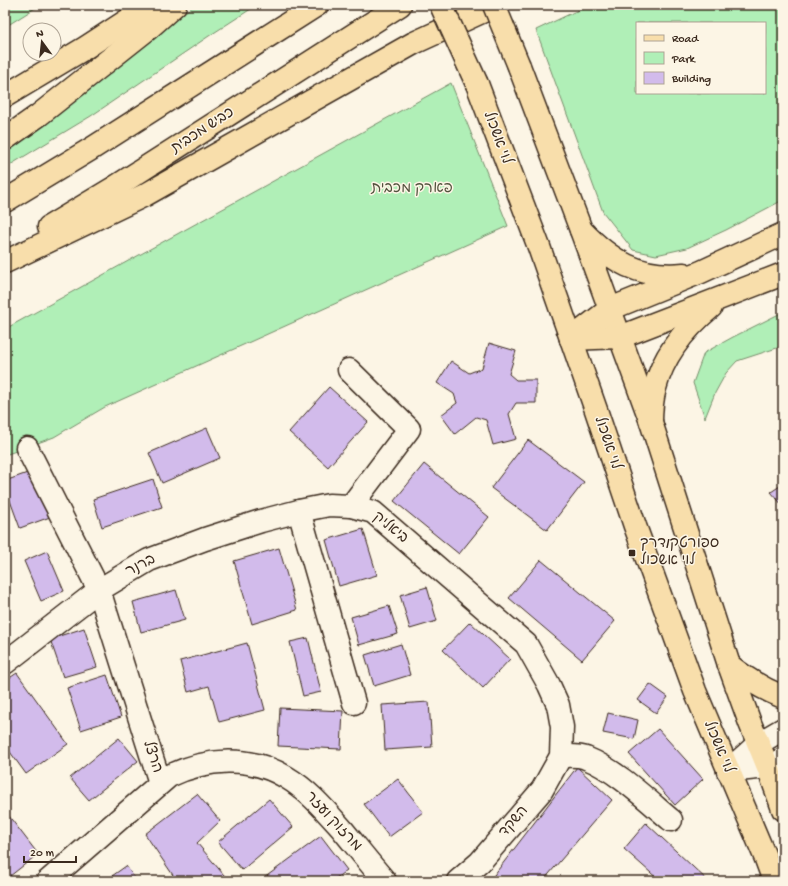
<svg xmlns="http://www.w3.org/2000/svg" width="788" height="886" font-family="'Gochi Hand','Playpen Sans Hebrew',sans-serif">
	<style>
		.green { fill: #b0efb7; stroke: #768c6a; fill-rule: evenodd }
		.building { fill: #d2bbeb; stroke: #3b2a1e }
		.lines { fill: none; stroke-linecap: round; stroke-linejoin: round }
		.minor-casing { stroke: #3b2a1e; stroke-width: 25 }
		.major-casing { stroke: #3b2a1e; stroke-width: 25 }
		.highway-casing { stroke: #3b2a1e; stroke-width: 25 }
		.minor { stroke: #fcf5e5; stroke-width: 22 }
		.major { stroke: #f8deab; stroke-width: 22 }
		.highway { stroke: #f8deab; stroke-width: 22 }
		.major-bridge-casing { stroke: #3b2a1e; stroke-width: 25; stroke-linecap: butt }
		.major-bridge { stroke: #f8deab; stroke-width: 22 }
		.poi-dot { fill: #3b2a1e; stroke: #fcf5e5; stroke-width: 1.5 }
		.labels { text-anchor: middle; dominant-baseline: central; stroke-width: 3; stroke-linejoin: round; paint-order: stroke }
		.street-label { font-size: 15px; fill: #3b2a1e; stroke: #fcf5e5 }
		.park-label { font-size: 15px; fill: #52513d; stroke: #fcf5e5 }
		.poi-label { font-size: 15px; fill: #3b2a1e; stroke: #fcf5e5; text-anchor: start }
	</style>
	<rect width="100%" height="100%" fill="#fcf5e5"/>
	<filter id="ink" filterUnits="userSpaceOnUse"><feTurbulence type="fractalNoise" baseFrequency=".025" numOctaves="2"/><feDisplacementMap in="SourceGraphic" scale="8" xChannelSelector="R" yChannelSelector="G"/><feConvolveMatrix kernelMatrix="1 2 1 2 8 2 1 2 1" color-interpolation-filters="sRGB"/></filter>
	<g filter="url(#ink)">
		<g class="green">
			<path d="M5,5H40L5,27Z"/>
			<path d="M194,5H257L209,36L91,116L5,168V154Z"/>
			<path d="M594,5H783V200L726,230L687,248L656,255L633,250L603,212L536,30L574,12ZM637,23H765V93H637Z"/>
			<path d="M451,83L508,226L105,407L54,437L5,455V329Z"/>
			<path d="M783,312V346L737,361L726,373L715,393L705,418L693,383L704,353L733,337Z"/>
		</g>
		<g class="building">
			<path d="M489,343L516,351L509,374L516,380H536V403H516L509,414L516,439L493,445L486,420L476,417L455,434L441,415L457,403L454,394L437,383L451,361L469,373L482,368Z"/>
			<path d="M329,387L368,422L328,467L289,432Z"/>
			<path d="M207,428L220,458L162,483L149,453Z"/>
			<path d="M528,440L584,482L547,530L491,488Z"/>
			<path d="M424,464L489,517L459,554L394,501Z"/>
			<path d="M33,471L50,517L20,528L5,487V481Z"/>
			<path d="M153,479L162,507L102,527L93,499Z"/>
			<path d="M783,484V506L771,492Z"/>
			<path d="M363,529L377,575L339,586L326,540Z"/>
			<path d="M279,548L297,610L252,624L234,561Z"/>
			<path d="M47,551L64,591L41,601L24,561Z"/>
			<path d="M541,560L615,621L582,660L509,598Z"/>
			<path d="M427,587L437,621L410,629L400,595Z"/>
			<path d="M176,590L185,620L141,632L133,602Z"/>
			<path d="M389,606L398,634L359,645L351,617Z"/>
			<path d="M470,622L510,659L483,688L443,650Z"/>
			<path d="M84,628L97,667L63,677L50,639Z"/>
			<path d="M308,638L321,692L303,696L290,642Z"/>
			<path d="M247,643L265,710L219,722L209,686L188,692L180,661Z"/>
			<path d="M401,644L410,675L374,686L365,655Z"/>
			<path d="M17,673L68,744L26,774L5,745V681Z"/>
			<path d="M107,675L121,717L81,730L67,688Z"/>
			<path d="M650,684L668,697L656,713L638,700Z"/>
			<path d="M429,702L432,747L385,750L382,705Z"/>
			<path d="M280,708L343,711L341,749L278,746Z"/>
			<path d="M608,713L638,720L634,739L603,733Z"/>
			<path d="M658,729L703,779L675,805L629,754Z"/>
			<path d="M119,738L138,761L89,800L70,778Z"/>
			<path d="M577,767L612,800L543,881H493L491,879Z"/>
			<path d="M398,779L423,812L389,837L364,804Z"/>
			<path d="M197,794L220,821L197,843L229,881H177L145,834Z"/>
			<path d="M269,799L293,827L242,870L218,842Z"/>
			<path d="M5,811L38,854L5,880Z"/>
			<path d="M646,823L708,881H660L624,849Z"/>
			<path d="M321,836L347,870L332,881H260Z"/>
			<path d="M126,866L137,881H105Z"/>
		</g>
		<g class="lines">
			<defs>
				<g id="minor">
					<path d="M349,370L409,429L351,506"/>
					<path d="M27,448L99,590L160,783"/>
					<path d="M299,511L354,703"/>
					<path d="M5,663L99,590L149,560L205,539L261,521L299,511L329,505L351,506L373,512L526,644L549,685L558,705L562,727L561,756L542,790L480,862L458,881"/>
					<path d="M561,756C569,756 579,755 586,758C616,770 646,799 671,820"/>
					<path d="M728,771L759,743L783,729"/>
					<path d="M728,771L768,767L783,759"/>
					<path d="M48,881L169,776C207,758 249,755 286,777C308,790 325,810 342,829C356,846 370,864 385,881"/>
				</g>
				<g id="major">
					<path d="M519,66L581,230L651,422L729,665L750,723L768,767L783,809"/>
					<path d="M477,84L539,247L596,410L635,526L695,691L766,859L774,881"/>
					<path d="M5,96L85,48L151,5"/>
					<path d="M729,665C745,678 763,689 783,697"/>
				</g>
				<g id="highway">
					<path d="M5,139L39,115L149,28L175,5"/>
					<path d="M5,201L91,149L317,5"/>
					<path d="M49,227L112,189L400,5"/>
					<path d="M581,230C611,261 640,279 684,274"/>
					<path d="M5,262L145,195L414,43L497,5"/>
					<path d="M571,339L610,309L701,272L783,234"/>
					<path d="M571,339L620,337L783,274"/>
					<path d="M651,422C651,411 652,399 655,388C663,356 686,328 711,307"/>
				</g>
			</defs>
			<use href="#minor" class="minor-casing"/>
			<use href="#major" class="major-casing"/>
			<use href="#highway" class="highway-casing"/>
			<use href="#minor" class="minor"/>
			<use href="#major" class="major"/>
			<use href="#highway" class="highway"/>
			<defs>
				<g id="major-bridge">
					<path d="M441,5L477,84"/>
					<path d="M494,5L519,66"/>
				</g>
			</defs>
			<use href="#major-bridge" class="major-bridge-casing"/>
			<use href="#major-bridge" class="major-bridge"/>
		</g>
	</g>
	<rect class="poi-dot" x="628" y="549" width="8" height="8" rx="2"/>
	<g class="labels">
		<g class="street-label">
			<text transform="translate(203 131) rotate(-33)">כביש מכבית</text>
			<text transform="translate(497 138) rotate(69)">לוי אשכול</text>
			<text transform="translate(607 443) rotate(71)">לוי אשכול</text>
			<text transform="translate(390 528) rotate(39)">ביאליק</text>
			<text transform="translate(141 566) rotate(-28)">ברנר</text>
			<text transform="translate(718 747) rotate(67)">לוי אשכול</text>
			<text transform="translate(152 757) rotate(72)">הרצל</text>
			<text transform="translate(333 822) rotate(47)">מרזוק ועזר</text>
			<text transform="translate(514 822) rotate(-49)">השקד</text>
		</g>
		<g class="park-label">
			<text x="412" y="189">פארק מכבית</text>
		</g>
		<g class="poi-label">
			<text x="640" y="544">ספורטק/דרך<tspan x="640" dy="17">לוי אשכול</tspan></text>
		</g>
	</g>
	<rect width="788" height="886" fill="none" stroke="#fcf5e5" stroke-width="20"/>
	<rect x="10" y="10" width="768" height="866" fill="none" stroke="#3b2a1e" stroke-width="1.5" filter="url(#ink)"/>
	<rect x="636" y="22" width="130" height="72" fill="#fcf5e5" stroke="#afa495"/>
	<rect x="644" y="35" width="20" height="6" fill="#f8deab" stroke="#afa495"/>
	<text x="672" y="42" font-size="12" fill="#3b2a1e">Road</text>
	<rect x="644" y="52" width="20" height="12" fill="#b0efb7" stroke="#afa495"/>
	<text x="672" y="62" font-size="12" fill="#3b2a1e">Park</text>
	<rect x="644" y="72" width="20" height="12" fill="#d2bbeb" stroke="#afa495"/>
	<text x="672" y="82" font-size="12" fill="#3b2a1e">Building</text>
	<g transform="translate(42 42) rotate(345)"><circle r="19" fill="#fcf5e5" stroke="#afa495"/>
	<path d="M0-3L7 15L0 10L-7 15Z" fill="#3b2a1e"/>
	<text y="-6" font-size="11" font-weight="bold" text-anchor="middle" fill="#3b2a1e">N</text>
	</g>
	<path d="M24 856v6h52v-6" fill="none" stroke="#3b2a1e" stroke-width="2"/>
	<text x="30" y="856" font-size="12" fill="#3b2a1e" stroke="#fcf5e5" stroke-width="3" paint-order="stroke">20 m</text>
</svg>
